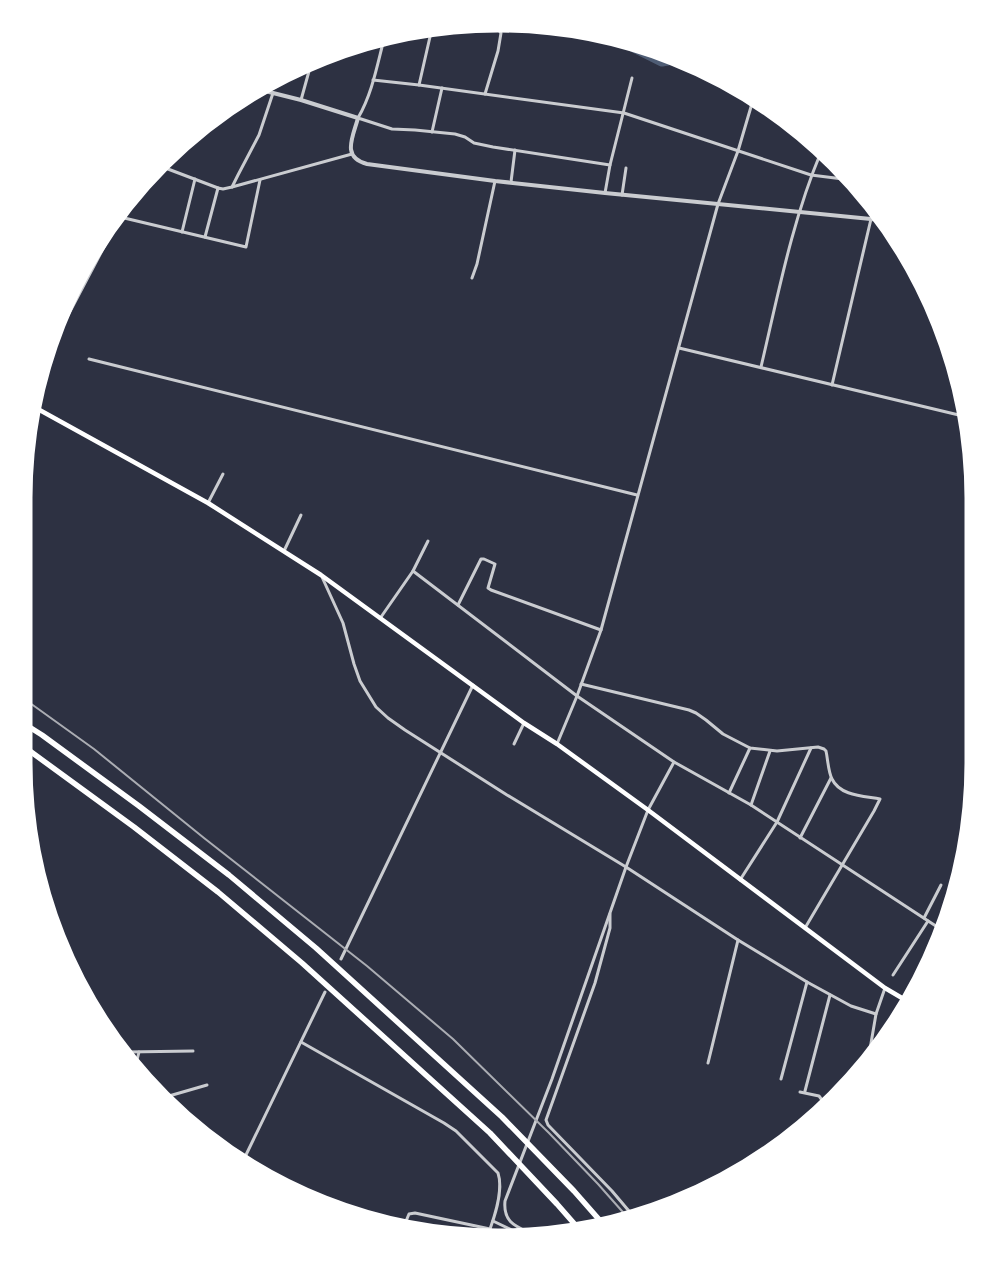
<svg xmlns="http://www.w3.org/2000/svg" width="997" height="1261" viewBox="0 0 997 1261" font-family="'Alegreya Sans',sans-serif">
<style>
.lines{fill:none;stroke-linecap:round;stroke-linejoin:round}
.river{stroke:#4f5d75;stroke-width:11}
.minor{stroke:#caccd0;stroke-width:3}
.tertiary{stroke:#caccd0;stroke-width:4}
.secondary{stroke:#fff;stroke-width:4.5}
.motorway{stroke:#fff;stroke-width:5.5}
.rail{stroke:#abadb3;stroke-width:2}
.rim{fill:none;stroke:#fff;stroke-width:5}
</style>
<rect width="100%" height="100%" fill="#2d3142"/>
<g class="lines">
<path class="river" d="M616,38L662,61L673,59"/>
<g class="minor">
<path d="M483,26L498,29L501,33L498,51L485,94"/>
<path d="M384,39C377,66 372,94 358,118L392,129L415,130L455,134L465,137L474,143L493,147L610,165"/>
<path d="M372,42L382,45"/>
<path d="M373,80L419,85L624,113L811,175L851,180"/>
<path d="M419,85L432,28"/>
<path d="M301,100L311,64"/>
<path d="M432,132L442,88"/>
<path d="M160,166L218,188"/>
<path d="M511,182L515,150"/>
<path d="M232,187L238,175L259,135L273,93"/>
<path d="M605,193L610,165L632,78"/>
<path d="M622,195L626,168"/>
<path d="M120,217L246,247L260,180"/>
<path d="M182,232L195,179"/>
<path d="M205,237L218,188L223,189L232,187L352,154"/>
<path d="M472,278L477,264L495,181"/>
<path d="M679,348L963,416"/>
<path d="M46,357L124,209"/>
<path d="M89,359L637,495"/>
<path d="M761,367C778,295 792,221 821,152"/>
<path d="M832,385L871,219"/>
<path d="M208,503L223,474"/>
<path d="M284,551L301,515"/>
<path d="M413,571L577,696L674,762L751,805L942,930"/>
<path d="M322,577L343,623L354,664L360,681L376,707L388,718L405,730L507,795L626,867L738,940L807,982L851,1006L876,1014"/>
<path d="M458,605L481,559H484L495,564L488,588L491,590L601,630"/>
<path d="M381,617L413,571L428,541"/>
<path d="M581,684L689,710L696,713L706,720L723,734L750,748L777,751L818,747L824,749L826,751C828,760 828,771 832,779C840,796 864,796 880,799L874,811L805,928"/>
<path d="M514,744L524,723"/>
<path d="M557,744L577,696L601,630L718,204L738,151L753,100"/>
<path d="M729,793L750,748"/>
<path d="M751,805L770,751"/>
<path d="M800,838L831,778"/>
<path d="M740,880L777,822L811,748"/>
<path d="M610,914V928L595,983L546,1120L548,1125L612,1191L634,1217"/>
<path d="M924,918L941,885"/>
<path d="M341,959L473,685"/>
<path d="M893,975L928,921"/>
<path d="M301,1042L444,1123L456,1131L498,1173C504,1191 494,1219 487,1237"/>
<path d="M127,1052L193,1051"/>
<path d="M869,1055L876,1014L885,988"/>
<path d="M708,1063L738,940"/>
<path d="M136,1064L139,1052"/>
<path d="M781,1079L807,982"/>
<path d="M805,1091L830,995"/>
<path d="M800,1092L819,1096L822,1100L821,1109"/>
<path d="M162,1098L207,1085"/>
<path d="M243,1161L325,992"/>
<path d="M493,1221L522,1235"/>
<path d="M404,1226L409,1214L415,1213L490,1229"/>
<path d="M532,1234C515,1226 503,1222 505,1201L552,1079L626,867L648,810L674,762"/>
</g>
<path class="tertiary" d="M257,89L301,100L358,118C353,137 341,157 367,164L495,181L605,193L881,220"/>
<path class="secondary" d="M36,408L208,503L321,575L524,723L557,744L648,810L885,988L907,1001"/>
<g class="motorway">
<path d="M23,723L42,735L139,806L229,875L316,948L502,1117L574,1191L603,1224"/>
<path d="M23,746L134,827L218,892L302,963L490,1133L557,1204L578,1228"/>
</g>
<path class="rail" d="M23,698L94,749L204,838L367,966L453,1039L549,1133L598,1184L629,1219"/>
</g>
<path d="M0 0H997V1261H0ZM498 30H499A468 468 0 0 1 967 498V763A468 468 0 0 1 499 1231H498A468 468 0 0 1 30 763V498A468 468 0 0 1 498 30Z" fill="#fff" fill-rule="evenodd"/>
<path class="rim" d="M498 30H499A468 468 0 0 1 967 498V763A468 468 0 0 1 499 1231H498A468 468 0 0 1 30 763V498A468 468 0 0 1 498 30Z"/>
</svg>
